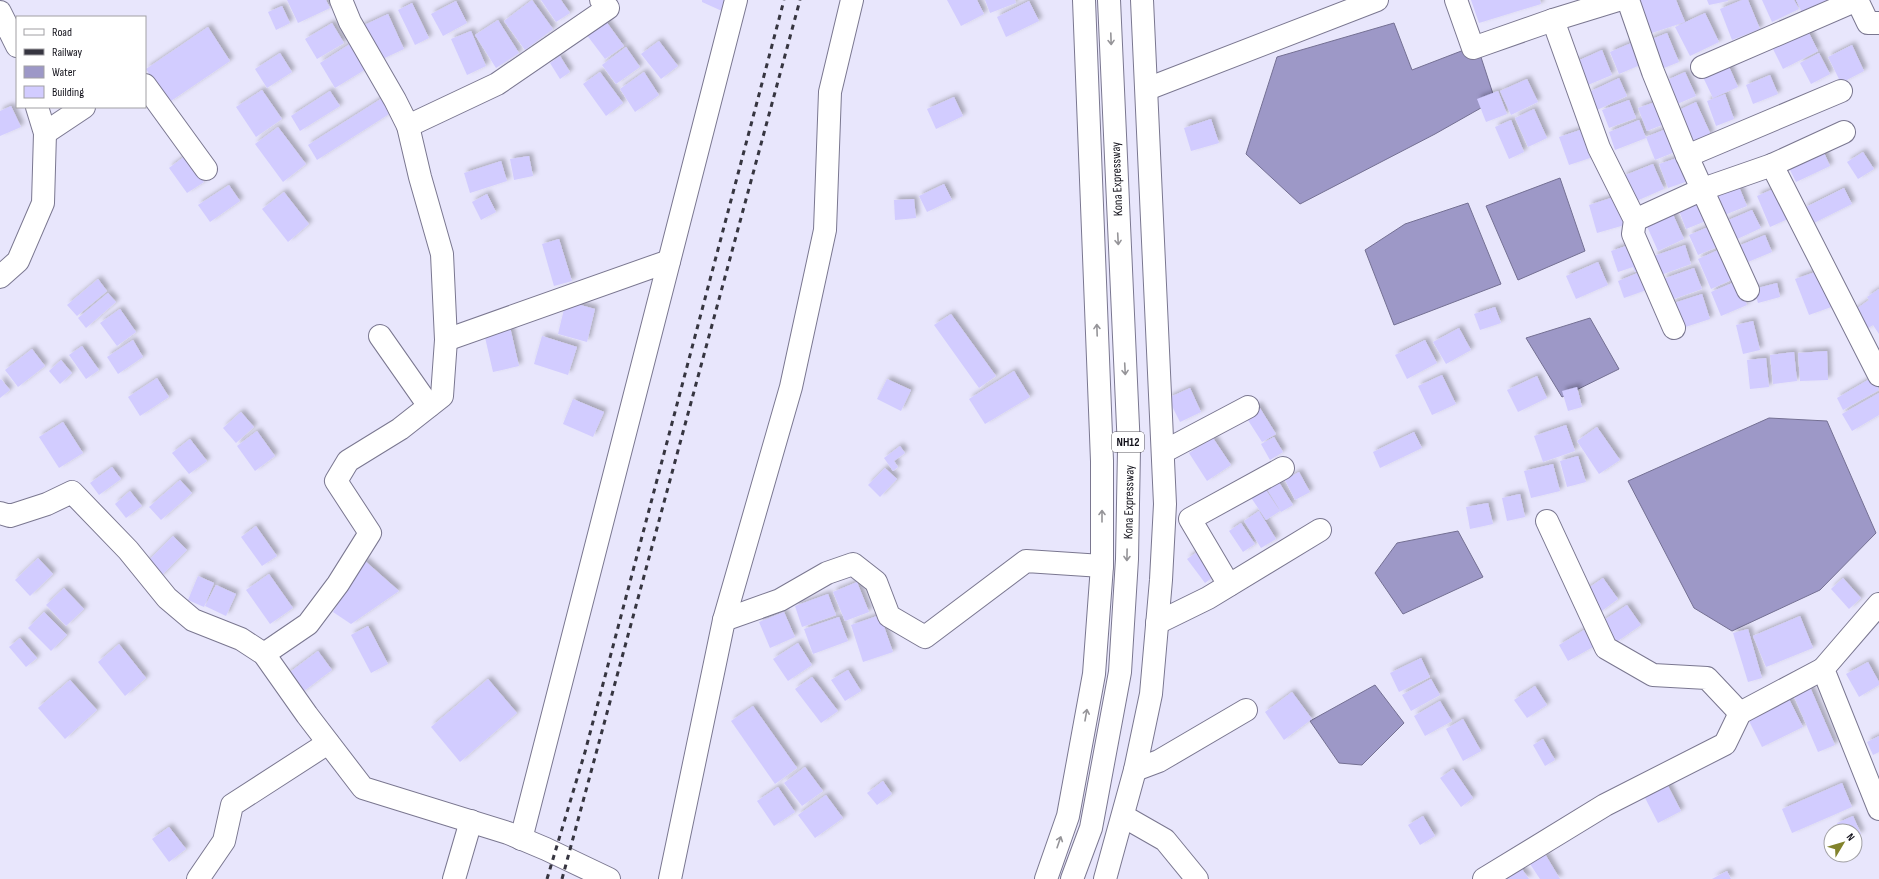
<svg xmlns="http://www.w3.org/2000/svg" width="1879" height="879" viewBox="0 0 1879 879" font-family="'Sofia Sans Condensed',sans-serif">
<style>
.water{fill:#9d98c7;stroke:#747093}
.building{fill:#d2ccff;filter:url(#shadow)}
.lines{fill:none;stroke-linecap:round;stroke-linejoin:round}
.street-casing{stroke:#7a7790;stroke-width:24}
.highway-casing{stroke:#7a7790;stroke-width:24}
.street{stroke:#fff;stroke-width:22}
.highway{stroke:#fff;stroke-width:22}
.rail{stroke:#363540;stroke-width:3;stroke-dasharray:5 5;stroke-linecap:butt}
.oneway{stroke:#959498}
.labels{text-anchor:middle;stroke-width:3;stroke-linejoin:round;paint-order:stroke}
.shield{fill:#fff;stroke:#5a595f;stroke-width:1}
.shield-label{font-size:12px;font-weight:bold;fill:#13121b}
.street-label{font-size:13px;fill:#13121b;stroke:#fff}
</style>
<defs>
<filter id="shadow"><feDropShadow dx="3.5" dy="-3.5" stdDeviation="2" flood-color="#0004"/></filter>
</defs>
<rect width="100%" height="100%" fill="#e8e6fc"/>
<g class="water">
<path d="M1394,23L1412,70L1477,45L1495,100L1435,134L1300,204L1246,154L1277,57Z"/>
<path d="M1560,178L1585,251L1518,280L1486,206Z"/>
<path d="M1468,203L1501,284L1394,325L1365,250L1405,224Z"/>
<path d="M1590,318L1619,369L1562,397L1526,338Z"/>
<path d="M1769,418L1827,421L1876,533L1820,590L1732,631L1694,608L1628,481Z"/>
<path d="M1458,531L1483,577L1403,614L1375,573L1397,543Z"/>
<path d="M1375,685L1404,723L1362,765L1339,763L1310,721Z"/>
</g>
<g class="building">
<path d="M287,0H326L330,8L298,23Z"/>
<path d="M532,0L553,29L525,50L504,21Z"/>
<path d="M541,0H561L570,13L556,22Z"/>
<path d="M702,0H727L722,11L702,2Z"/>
<path d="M947,0H977L984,14L961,26Z"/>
<path d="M985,0H1015L1016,3L990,13Z"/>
<path d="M1471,0H1540L1541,4L1479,23Z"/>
<path d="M1637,0H1676L1685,22L1649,34Z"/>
<path d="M1707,0H1728V1L1709,5Z"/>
<path d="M1742,0H1748L1760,29L1732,40L1720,9Z"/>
<path d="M1762,0H1794L1799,9L1772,22Z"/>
<path d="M1796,0H1841L1804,17Z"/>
<path d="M456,1L467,23L443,36L431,14Z"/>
<path d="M1029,1L1039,21L1006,37L997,17Z"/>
<path d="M412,3L429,38L415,45L398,10Z"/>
<path d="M282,6L290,23L276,30L268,12Z"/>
<path d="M1705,13L1719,42L1690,56L1675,27Z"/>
<path d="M388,14L404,49L376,62L360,27Z"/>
<path d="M498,20L519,53L496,68L475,35Z"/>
<path d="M605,20L624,46L605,59L586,34Z"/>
<path d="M332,23L344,43L317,59L305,39Z"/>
<path d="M208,27L230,61L168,103L146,69Z"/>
<path d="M1807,29L1818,51L1783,69L1772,47Z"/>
<path d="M471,31L486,66L467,75L451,39Z"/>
<path d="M1667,33L1679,62L1659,70L1647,41Z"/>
<path d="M659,41L678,66L661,79L641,54Z"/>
<path d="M1636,41L1645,63L1619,74L1610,52Z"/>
<path d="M350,44L366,69L335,88L320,63Z"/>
<path d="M1852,45L1864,71L1841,83L1828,57Z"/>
<path d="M626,47L640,67L616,84L602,65Z"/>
<path d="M1602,50L1612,75L1583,87L1573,63Z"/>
<path d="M280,53L292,72L267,88L255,69Z"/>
<path d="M1819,53L1830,74L1811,84L1800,63Z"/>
<path d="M560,56L570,72L560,79L550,63Z"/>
<path d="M1727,62L1738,87L1713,98L1702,75Z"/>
<path d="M600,72L623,103L606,116L583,84Z"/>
<path d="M644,72L659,95L635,112L620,89Z"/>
<path d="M1685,72L1696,96L1675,105L1665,81Z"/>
<path d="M1770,75L1778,94L1753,104L1746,85Z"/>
<path d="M1619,78L1627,96L1597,110L1589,92Z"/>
<path d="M1527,79L1538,102L1511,115L1500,91Z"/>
<path d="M262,90L282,119L256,137L236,107Z"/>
<path d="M330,91L340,106L300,131L291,116Z"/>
<path d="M1498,91L1507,114L1486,122L1477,99Z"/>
<path d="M1725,94L1734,119L1716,126L1707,101Z"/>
<path d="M387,95L397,109L317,160L308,145Z"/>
<path d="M954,97L963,116L936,129L927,109Z"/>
<path d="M1629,100L1636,118L1609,128L1602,110Z"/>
<path d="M1658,101L1667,123L1647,131L1638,108Z"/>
<path d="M1696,102L1711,135L1688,146L1673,113Z"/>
<path d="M11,106L21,127L0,136V111Z"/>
<path d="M1534,109L1547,138L1528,147L1515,118Z"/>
<path d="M1211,119L1219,143L1191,151L1184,128Z"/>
<path d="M1511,120L1524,152L1509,159L1495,127Z"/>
<path d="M1639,120L1646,138L1615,150L1609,132Z"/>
<path d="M278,127L306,164L283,182L255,144Z"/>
<path d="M1589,127L1599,155L1569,165L1559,137Z"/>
<path d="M1671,127L1680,150L1655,160L1646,137Z"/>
<path d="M1821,146L1830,166L1796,182L1786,162Z"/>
<path d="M1863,152L1874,169L1858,179L1847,162Z"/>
<path d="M1686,155L1694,179L1668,188L1659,164Z"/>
<path d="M185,156L204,182L187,193L169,168Z"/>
<path d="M529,156L533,176L514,180L510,159Z"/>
<path d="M501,161L507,181L470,193L464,173Z"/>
<path d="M1653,164L1664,189L1634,202L1623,176Z"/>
<path d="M1737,182L1747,206L1722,216L1712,192Z"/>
<path d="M944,184L952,200L927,212L919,196Z"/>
<path d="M229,185L240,201L210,222L198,205Z"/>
<path d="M1778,187L1790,218L1770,227L1757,196Z"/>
<path d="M1844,188L1852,204L1812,224L1804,208Z"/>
<path d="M284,192L309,224L288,242L262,209Z"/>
<path d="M487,194L496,212L481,220L472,202Z"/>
<path d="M1620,195L1628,224L1597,233L1589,205Z"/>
<path d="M1703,198L1711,219L1686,229L1678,208Z"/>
<path d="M914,199L916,218L895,220L894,200Z"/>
<path d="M1671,210L1684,239L1658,251L1645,222Z"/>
<path d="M1752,210L1761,228L1733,241L1724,222Z"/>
<path d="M1713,225L1722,245L1698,255L1689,235Z"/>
<path d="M1765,235L1772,252L1743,264L1736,247Z"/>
<path d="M559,239L572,281L554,286L542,244Z"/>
<path d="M1635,243L1645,269L1635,272L1633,267L1618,272L1611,251Z"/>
<path d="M1685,245L1691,264L1661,275L1654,256Z"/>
<path d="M1725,247L1738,277L1711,289L1698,259Z"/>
<path d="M1598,262L1608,285L1576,299L1566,276Z"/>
<path d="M1694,268L1702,289L1671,300L1663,279Z"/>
<path d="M1645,270L1652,288L1624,298L1618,281Z"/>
<path d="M1821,270L1834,306L1809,315L1795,279Z"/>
<path d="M98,279L107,291L77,316L67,305Z"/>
<path d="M1737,281L1747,305L1721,316L1711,292Z"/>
<path d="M1777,283L1780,297L1758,303L1754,289Z"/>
<path d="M1879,289V334L1873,325L1865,330L1852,312L1869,300L1867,297Z"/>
<path d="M108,293L116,302L86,328L78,318Z"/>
<path d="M1702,294L1710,319L1679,329L1671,304Z"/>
<path d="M566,301L595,309L587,342L558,334Z"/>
<path d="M1495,307L1501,323L1480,330L1474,314Z"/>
<path d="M120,309L136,332L117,346L100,323Z"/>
<path d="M951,314L996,376L979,388L934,325Z"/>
<path d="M1753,321L1760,350L1743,354L1736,325Z"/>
<path d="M510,327L519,366L493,372L484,333Z"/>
<path d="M1459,328L1471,350L1446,364L1433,342Z"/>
<path d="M542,336L577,347L568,375L534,364Z"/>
<path d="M133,340L143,357L118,374L107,357Z"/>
<path d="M1425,340L1437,363L1407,379L1395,355Z"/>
<path d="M82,346L99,370L86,379L69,355Z"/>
<path d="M32,349L45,366L18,387L5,370Z"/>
<path d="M1827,351L1828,380L1800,381L1798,353Z"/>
<path d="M1794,352L1797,381L1773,384L1770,355Z"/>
<path d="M1766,358L1769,387L1750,389L1747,360Z"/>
<path d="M61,360L72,373L60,384L49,371Z"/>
<path d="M1014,371L1030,397L985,424L969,399Z"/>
<path d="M1442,375L1456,404L1432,415L1418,386Z"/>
<path d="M1537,376L1547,398L1518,412L1507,390Z"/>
<path d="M1873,377L1879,390L1843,410L1837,398Z"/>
<path d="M157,378L169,397L140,416L128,397Z"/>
<path d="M1,379L10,390L0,398V380Z"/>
<path d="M887,379L911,390L901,411L877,399Z"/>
<path d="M1577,387L1582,407L1568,411L1562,391Z"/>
<path d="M1190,388L1201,412L1180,422L1168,398Z"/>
<path d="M1879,393V415L1852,431L1842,414Z"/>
<path d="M573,399L604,412L593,437L563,424Z"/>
<path d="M1258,405L1276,434L1262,442L1244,414Z"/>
<path d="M241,412L254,427L236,443L223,428Z"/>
<path d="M63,422L83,453L59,468L39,437Z"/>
<path d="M1566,425L1575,451L1543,462L1534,436Z"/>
<path d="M1597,427L1620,460L1599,474L1577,441Z"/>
<path d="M257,431L275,456L255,471L237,446Z"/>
<path d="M1414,432L1422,448L1380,468L1373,452Z"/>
<path d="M1274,437L1283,452L1270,460L1261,444Z"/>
<path d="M1213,438L1231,465L1207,481L1189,453Z"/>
<path d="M190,439L207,461L189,474L172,453Z"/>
<path d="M900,446L905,453L894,461L898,467L893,471L884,458Z"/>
<path d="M1578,456L1586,482L1567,487L1560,461Z"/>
<path d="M1553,464L1560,491L1531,498L1524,471Z"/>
<path d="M112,467L121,479L99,495L90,483Z"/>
<path d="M885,468L897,479L880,497L868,485Z"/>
<path d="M1299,472L1310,492L1295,500L1285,480Z"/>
<path d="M1277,479L1293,505L1281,512L1265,486Z"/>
<path d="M180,480L192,493L161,520L149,507Z"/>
<path d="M1262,484L1280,511L1266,520L1248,493Z"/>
<path d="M130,491L142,506L126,518L115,504Z"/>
<path d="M1520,494L1525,517L1507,521L1502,498Z"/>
<path d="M1488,503L1493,524L1470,529L1466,507Z"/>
<path d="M1259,511L1276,539L1261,548L1244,521Z"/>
<path d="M1241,523L1255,544L1243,552L1229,531Z"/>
<path d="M256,526L277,556L262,566L241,537Z"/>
<path d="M173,536L187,550L159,578L145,564Z"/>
<path d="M1200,550L1217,574L1205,583L1187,559Z"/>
<path d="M38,558L53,574L30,596L15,580Z"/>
<path d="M364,560L399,591L351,624L333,612Z"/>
<path d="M269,574L293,608L270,624L246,590Z"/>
<path d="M198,576L214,583L204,607L188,600Z"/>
<path d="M1603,578L1618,599L1599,613L1584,591Z"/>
<path d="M1843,578L1861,598L1849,609L1831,589Z"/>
<path d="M857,582L869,612L845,621L833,592Z"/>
<path d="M216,585L236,594L226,616L205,606Z"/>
<path d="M64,588L84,609L66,626L46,605Z"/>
<path d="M828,594L836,615L802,627L795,606Z"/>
<path d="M1627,605L1641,625L1615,643L1601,622Z"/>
<path d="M44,612L67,635L51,651L28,628Z"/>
<path d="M784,612L795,637L770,648L759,622Z"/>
<path d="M880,615L893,652L863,662L851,625Z"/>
<path d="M1800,616L1813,648L1766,667L1753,636Z"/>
<path d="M839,617L848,641L813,654L804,629Z"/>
<path d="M368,626L388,664L371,673L351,635Z"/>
<path d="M1748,629L1762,678L1748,682L1733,633Z"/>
<path d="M1584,630L1593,647L1568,661L1559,645Z"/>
<path d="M20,638L37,658L26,667L9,647Z"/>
<path d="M798,643L812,665L788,681L773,659Z"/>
<path d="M119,644L146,678L125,696L98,662Z"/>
<path d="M318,651L332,670L300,694L286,675Z"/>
<path d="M1421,658L1430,677L1399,692L1390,673Z"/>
<path d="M1868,662L1879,682V685L1859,697L1846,674Z"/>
<path d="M848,670L861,691L845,701L831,680Z"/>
<path d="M812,677L838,711L821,723L795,689Z"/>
<path d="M488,679L517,713L460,762L431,727Z"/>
<path d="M1431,679L1440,695L1411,711L1402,695Z"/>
<path d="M70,680L97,710L65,739L38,708Z"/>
<path d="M1535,686L1547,705L1527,718L1514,700Z"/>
<path d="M1810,687L1835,745L1818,752L1793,694Z"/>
<path d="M1292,692L1312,719L1284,740L1265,712Z"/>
<path d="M1789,699L1803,727L1762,747L1748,719Z"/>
<path d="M1440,701L1452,721L1425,736L1414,716Z"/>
<path d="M753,706L797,768L775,784L731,721Z"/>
<path d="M1463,719L1481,751L1463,761L1446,729Z"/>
<path d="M1879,736V752L1873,755L1867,742Z"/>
<path d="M1543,739L1555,760L1545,766L1533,745Z"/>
<path d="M805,767L823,791L802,806L784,783Z"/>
<path d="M1453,769L1473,798L1461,807L1440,778Z"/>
<path d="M883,781L892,794L877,805L867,793Z"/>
<path d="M1666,782L1681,811L1658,823L1643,794Z"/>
<path d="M1842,783L1852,807L1792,833L1782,809Z"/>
<path d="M778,787L795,812L774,826L757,801Z"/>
<path d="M826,795L843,818L815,838L798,815Z"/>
<path d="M1423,816L1435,836L1420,845L1408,825Z"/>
<path d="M1853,816L1861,834L1855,836V831H1840L1837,823Z"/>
<path d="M169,827L186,849L169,862L152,839Z"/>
<path d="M1545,854L1560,879H1540L1530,864Z"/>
<path d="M1519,865L1529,879H1500Z"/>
<path d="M1727,871L1731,879H1712Z"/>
</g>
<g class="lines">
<g class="street-casing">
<g id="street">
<path d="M1456,0L1473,48L1553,20"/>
<path d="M1618,0L1553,20L1599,148L1635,220L1633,234L1674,328"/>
<path d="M1628,0L1653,72L1687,156L1748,290"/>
<path d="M1857,0L1868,23H1879"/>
<path d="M0,12L17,46"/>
<path d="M1702,67L1857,0"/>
<path d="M145,85L206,169"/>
<path d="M1147,89L1377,0"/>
<path d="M408,126L497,84L608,8L601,0"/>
<path d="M45,133L84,107"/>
<path d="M1687,156L1841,91"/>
<path d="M1772,165L1879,375"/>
<path d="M1635,220L1703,189L1772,165L1844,132"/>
<path d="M0,277L18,261L43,203L45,133L37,107"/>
<path d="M380,336L429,406"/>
<path d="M446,340L669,261"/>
<path d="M1163,452L1248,407"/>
<path d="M0,513L10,516L47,504L72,492L128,550L167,598L193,620L241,639L264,654L307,715L363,788L508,833L546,849L609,879"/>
<path d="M1547,521L1606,648L1653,675L1707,678L1740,713"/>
<path d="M1229,585L1190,519L1283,468"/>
<path d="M1879,604L1823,669L1879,809"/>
<path d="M724,620L780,600L827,573L853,564L876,582L889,616L925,637L1026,561L1102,566"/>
<path d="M1157,623L1208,598L1320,530"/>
<path d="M264,654L308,624L338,584L370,533L336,481L348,461L400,429L442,396L446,340L442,254L420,177L408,126L395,100L350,22L341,0"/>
<path d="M1135,770L1159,761L1246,710"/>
<path d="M1123,816L1165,840L1197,879"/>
<path d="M521,839L736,0"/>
<path d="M198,879L224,841L232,805L328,743"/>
<path d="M454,879L471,821"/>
<path d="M670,879L724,620L791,387L825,230L830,92L852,0"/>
<path d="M1105,879L1135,770L1151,694L1161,580L1165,504L1142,0"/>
<path d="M1484,879L1605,805L1725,744L1740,713L1823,669"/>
</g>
</g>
<g class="highway-casing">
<g id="highway">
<path d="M1046,879L1068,816L1094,674L1102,566V461L1084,0"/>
<path d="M1072,879L1091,828L1120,672L1127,559L1129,449L1109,0"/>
</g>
</g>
<use href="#street" class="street"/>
<use href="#highway" class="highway"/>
<g class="rail">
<path d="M547,879L585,752L784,0"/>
<path d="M562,879L800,0"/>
</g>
</g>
<defs><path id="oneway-shaft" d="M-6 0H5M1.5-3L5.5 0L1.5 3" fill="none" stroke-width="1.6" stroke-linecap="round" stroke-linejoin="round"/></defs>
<g class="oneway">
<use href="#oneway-shaft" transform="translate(1111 39) rotate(88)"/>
<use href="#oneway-shaft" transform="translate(1118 239) rotate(87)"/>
<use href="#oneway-shaft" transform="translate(1097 330) rotate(-92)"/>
<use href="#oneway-shaft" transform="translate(1125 369) rotate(87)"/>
<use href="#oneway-shaft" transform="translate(1102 516) rotate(-90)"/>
<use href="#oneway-shaft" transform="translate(1127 555) rotate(91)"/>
<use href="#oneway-shaft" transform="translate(1086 715) rotate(-80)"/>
<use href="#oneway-shaft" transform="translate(1059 842) rotate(-71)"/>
</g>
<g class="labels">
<rect class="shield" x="1112" y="432" width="32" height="20" rx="3"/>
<g class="shield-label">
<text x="1128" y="446">NH12</text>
</g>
<g class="street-label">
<text transform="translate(1116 179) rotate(-92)" y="5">Kona Expressway</text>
<text transform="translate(1128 502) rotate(-89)" y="5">Kona Expressway</text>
</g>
</g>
<rect x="16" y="16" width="130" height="92" fill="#ffffff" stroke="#a1a0a4"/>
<rect x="24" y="29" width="20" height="6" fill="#ffffff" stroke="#a1a0a4"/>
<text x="52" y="36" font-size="12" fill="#13121b">Road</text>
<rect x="24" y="49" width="20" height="6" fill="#363540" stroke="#a1a0a4"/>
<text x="52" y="56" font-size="12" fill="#13121b">Railway</text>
<rect x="24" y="66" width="20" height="12" fill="#9d98c7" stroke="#a1a0a4"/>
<text x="52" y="76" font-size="12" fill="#13121b">Water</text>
<rect x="24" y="86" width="20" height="12" fill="#d2ccff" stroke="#a1a0a4"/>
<text x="52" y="96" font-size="12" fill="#13121b">Building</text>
<g transform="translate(1843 843) rotate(52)"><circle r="19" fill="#ffffff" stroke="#a1a0a4"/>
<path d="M0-3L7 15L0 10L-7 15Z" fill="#82832c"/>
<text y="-6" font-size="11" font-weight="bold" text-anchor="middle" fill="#13121b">N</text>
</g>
</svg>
